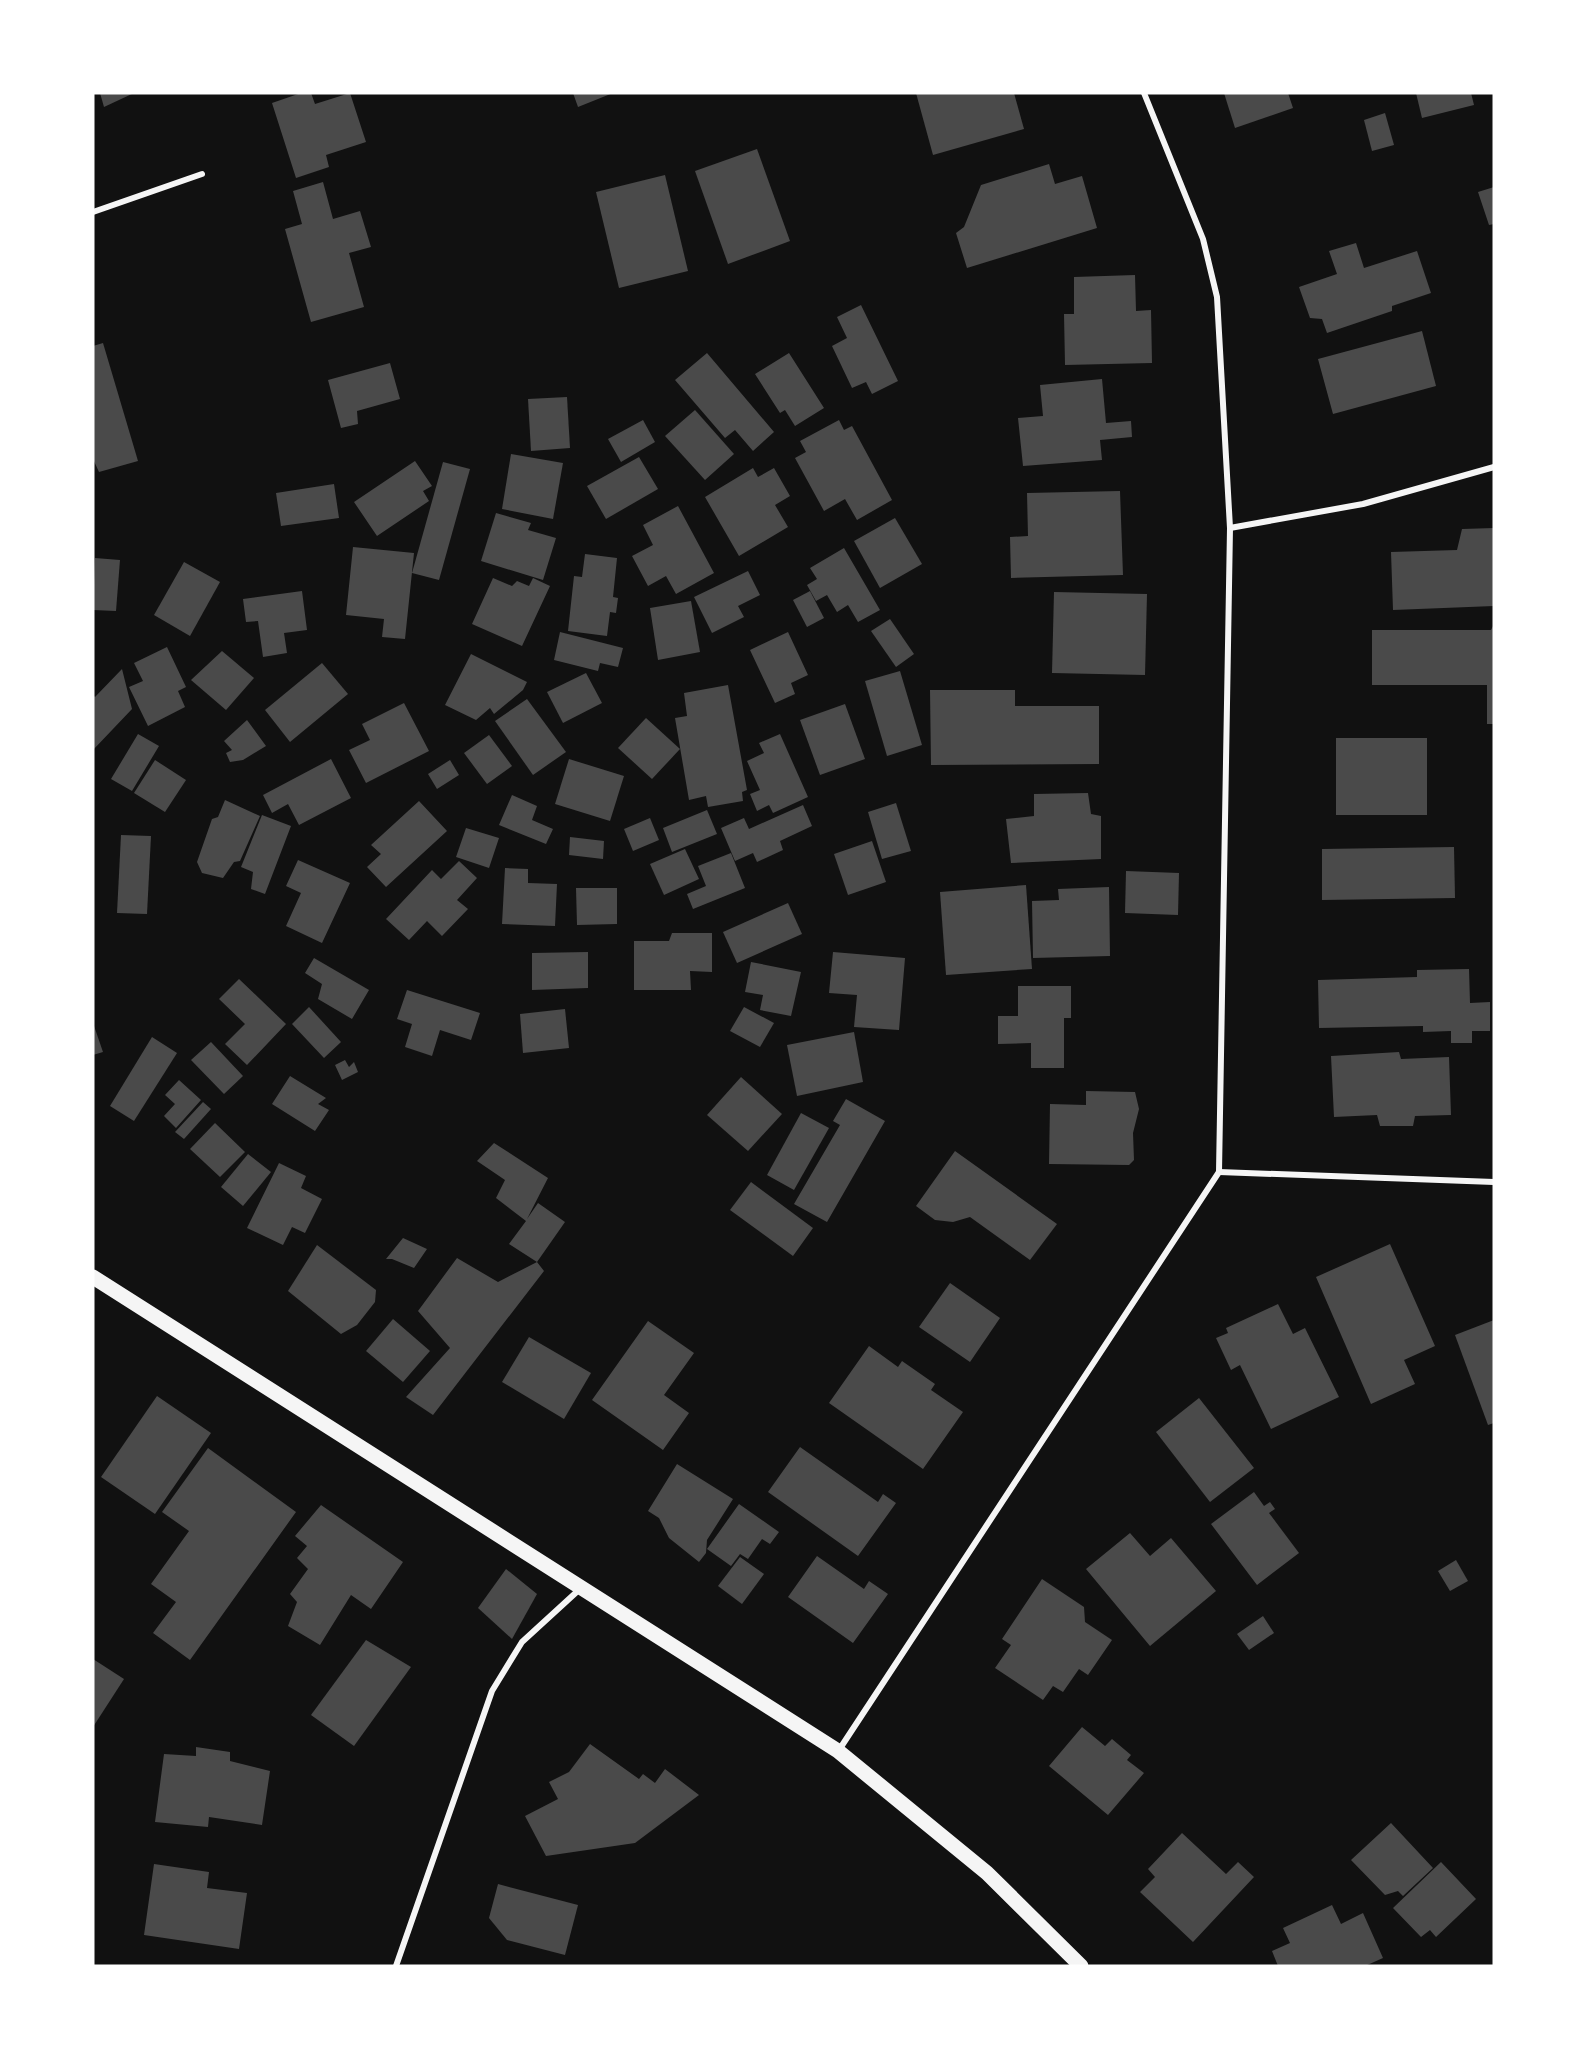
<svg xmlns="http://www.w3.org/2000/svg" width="1587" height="2059" viewBox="0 0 1587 2059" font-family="Raleway,sans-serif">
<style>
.building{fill:#4a4a4a}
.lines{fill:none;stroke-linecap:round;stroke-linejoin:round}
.minor{stroke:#f5f5f5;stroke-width:6}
.primary{stroke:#f5f5f5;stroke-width:15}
</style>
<rect width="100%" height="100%" fill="#111"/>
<g class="building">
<path d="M100,93H134L104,107Z"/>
<path d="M301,93H311L315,104L350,93L366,142L326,155L329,167L296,178L272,103Z"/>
<path d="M573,93H613L578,107Z"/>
<path d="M916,93H1014L1024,129L933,155Z"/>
<path d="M1224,93H1288L1293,108L1235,128Z"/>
<path d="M1416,93H1471L1474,105L1422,118Z"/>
<path d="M1385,113L1394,145L1372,151L1364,120Z"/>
<path d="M757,149L790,241L728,264L695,171Z"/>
<path d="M1049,164L1055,184L1082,176L1097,228L967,268L956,233L964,227L981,185Z"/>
<path d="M665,175L688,271L619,288L596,192Z"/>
<path d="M323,182L333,219L360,211L371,247L349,253L364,307L311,322L285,229L302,224L293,191Z"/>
<path d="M1494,187V224L1489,225L1478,192Z"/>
<path d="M1356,243L1364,268L1417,251L1431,293L1392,306V311L1327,333L1322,319L1310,318L1299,287L1337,274L1329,251Z"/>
<path d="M1135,275L1136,311L1151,310L1152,363L1065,365L1064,314H1074V277Z"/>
<path d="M861,305L898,381L872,394L866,382L852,388L832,346L847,338L837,317Z"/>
<path d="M1422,331L1436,386L1333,414L1318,359Z"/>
<path d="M103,343L138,461L99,472L93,459V346Z"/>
<path d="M707,353L774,432L753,451L735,430L725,438L675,380Z"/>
<path d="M789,353L824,408L795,426L785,410L780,413L755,374Z"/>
<path d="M390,363L400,399L357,411L358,424L341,428L328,380Z"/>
<path d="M1102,379L1106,423L1131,421L1132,437L1100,440L1102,460L1023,466L1018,418L1043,416L1040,385Z"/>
<path d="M567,397L570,448L531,451L528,399Z"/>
<path d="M695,410L734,454L705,480L665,436Z"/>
<path d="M643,420L655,442L621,462L608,439Z"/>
<path d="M839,420L844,430L852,426L892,500L857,520L845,499L824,511L795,458L806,452L800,441Z"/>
<path d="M511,454L563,463L553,519L502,509Z"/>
<path d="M639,457L658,489L606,519L587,486Z"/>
<path d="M415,461L432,486L423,491L429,501L377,536L354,502Z"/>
<path d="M443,462L470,469L439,580L412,573Z"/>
<path d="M753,468L758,477L774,468L790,496L775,505L788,527L739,556L705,497Z"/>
<path d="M334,484L339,518L281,526L276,493Z"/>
<path d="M1120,491L1123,575L1011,578L1010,537L1028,536L1027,493Z"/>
<path d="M678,506L714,573L676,594L666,576L648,586L632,556L653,545L643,525Z"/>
<path d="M496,513L531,523L528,530L556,538L543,580L481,561Z"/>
<path d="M895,518L922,564L880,588L854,541Z"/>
<path d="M1494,528V606L1393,610L1391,552L1457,550L1462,529Z"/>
<path d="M353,547L414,553L405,639L382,637L384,619L346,615Z"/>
<path d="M844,548L880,610L858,622L848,605L837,612L827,595L816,601L807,585L817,579L810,568Z"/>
<path d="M585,554L617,558L613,597L618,598L616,613L610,612L607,636L568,631L574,576L582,577Z"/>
<path d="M95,558L120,560L116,611L93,610Z"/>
<path d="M184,562L220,582L190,636L154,615Z"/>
<path d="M748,571L760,595L738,606L744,617L712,633L694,597Z"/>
<path d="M493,578L512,586L517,581L529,586L533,578L550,586L522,646L472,624Z"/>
<path d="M302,591L307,630L284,633L287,653L263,657L258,621L246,622L243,599Z"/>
<path d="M810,591L824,618L807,627L793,600Z"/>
<path d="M1054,592L1147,594L1145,675L1052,673Z"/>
<path d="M691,601L700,652L658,660L650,608Z"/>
<path d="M890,619L914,654L896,667L871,631Z"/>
<path d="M1494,624V724H1487V685H1372V630H1491Z"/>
<path d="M560,632L623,648L618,667L600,663L598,671L554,660Z"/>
<path d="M788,632L808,675L791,683L795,694L775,703L750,650Z"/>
<path d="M167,647L186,687L178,691L185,707L148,726L129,687L143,681L134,663Z"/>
<path d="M222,651L254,678L226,710L191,680Z"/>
<path d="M471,654L527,682L523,690L494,714L490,708L476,720L445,705Z"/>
<path d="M322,663L348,694L290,742L265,710Z"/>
<path d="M122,669L132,709L93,750V695L95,697Z"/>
<path d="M900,671L922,745L887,756L865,681Z"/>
<path d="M586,673L602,703L563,723L547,692Z"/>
<path d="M728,685L747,790L742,792L743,801L708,807L706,796L689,800L675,718L687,716L684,693Z"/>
<path d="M930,690H1015V706H1099V764L931,765Z"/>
<path d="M527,699L566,752L533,775L495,721Z"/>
<path d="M404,703L429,751L366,783L349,750L370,740L362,724Z"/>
<path d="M845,704L865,759L820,775L800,720Z"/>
<path d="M646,718L680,749L652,779L618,748Z"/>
<path d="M247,720L266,746L243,760L230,762L226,753L232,750L224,741Z"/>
<path d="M138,734L159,746L132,791L111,779Z"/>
<path d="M780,734L808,797L773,813L769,805L757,811L750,794L760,790L747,761L764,753L759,743Z"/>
<path d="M489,735L512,766L487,784L464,753Z"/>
<rect x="1336" y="738" width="91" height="77"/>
<path d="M331,759L351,798L299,825L288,804L272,813L263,795Z"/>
<path d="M569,759L624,776L610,821L555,804Z"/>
<path d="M155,760L186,780L165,812L134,793Z"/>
<path d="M450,760L459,775L437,789L428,774Z"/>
<path d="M1088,793L1091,814L1101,816V859L1011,863L1006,819L1034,816V794Z"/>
<path d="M512,795L537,806L532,820L553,829L546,844L499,825Z"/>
<path d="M225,800L260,816L240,861L234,862L223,878L202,873L197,862L212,819L218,817Z"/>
<path d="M419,801L447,831L386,887L367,867L381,854L371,845Z"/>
<path d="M896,803L911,851L882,859L868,812Z"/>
<path d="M803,805L812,826L780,841L783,850L757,862L753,853L735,861L721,828L744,818L749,829Z"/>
<path d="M707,810L717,834L672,852L663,828Z"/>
<path d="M262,815L291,826L265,894L251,889L253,872L241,867Z"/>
<path d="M650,818L659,840L633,851L624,829Z"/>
<path d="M466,828L499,838L489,868L456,857Z"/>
<path d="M121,835L151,836L147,914L117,913Z"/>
<path d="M570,837L604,841L603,859L569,855Z"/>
<path d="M872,841L886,882L848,895L834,854Z"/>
<path d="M1454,847L1455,898L1322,900V849Z"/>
<path d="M685,849L699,879L664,895L650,864Z"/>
<path d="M731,853L745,888L693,909L687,894L706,886L698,866Z"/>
<path d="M298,860L350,883L322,943L286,926L301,893L286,886Z"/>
<path d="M459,861L477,878L457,900L468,909L442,936L427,921L409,940L386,919L432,870L441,879Z"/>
<path d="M505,868L528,869V883L557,884L555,926L502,924Z"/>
<path d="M1126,871L1179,873L1178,915L1125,913Z"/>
<path d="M1026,885L1032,969L946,975L940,892Z"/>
<path d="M1109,887L1110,956L1033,958L1032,901L1059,900L1058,889Z"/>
<path d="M576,888H617V924L577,925Z"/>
<path d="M788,903L802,934L737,963L723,932Z"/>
<path d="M672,933H712V972L690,971L691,990H634V941H669Z"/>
<path d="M588,952V988L532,990V953Z"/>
<path d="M833,952L905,958L899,1030L854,1027L857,995L829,993Z"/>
<path d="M314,958L369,990L352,1019L318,999L322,984L305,973Z"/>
<path d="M751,962L801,972L791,1016L760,1010L763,995L745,992Z"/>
<path d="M1469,969L1470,1003L1490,1002V1031H1472V1043H1451V1031L1423,1032V1026L1319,1028L1318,980L1417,977V970Z"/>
<path d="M239,979L286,1024L247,1065L225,1044L245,1024L219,999Z"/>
<path d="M1018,986H1071V1018H1064V1068H1031V1043L998,1044V1016H1018Z"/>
<path d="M407,990L480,1013L471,1040L440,1030L432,1056L405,1047L412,1024L397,1019Z"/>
<path d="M309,1007L341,1042L324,1058L292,1024Z"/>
<path d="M744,1007L774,1023L760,1047L730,1031Z"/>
<path d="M565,1009L569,1048L523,1053L520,1014Z"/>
<path d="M93,1023L103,1052L93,1055Z"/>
<path d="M854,1032L863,1082L797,1096L787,1045Z"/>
<path d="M152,1037L177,1053L134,1121L110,1106Z"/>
<path d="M211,1042L243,1076L224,1094L191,1060Z"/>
<path d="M1399,1052L1401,1059L1449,1057L1451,1115L1415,1116L1413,1126H1380L1377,1115L1334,1117L1331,1056Z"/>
<path d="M345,1060L349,1067L354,1062L358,1072L342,1080L335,1065Z"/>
<path d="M290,1076L326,1098L318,1104L329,1110L315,1131L272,1104Z"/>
<path d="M741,1077L782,1114L748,1151L707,1115Z"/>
<path d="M179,1080L201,1100L176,1128L164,1116L175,1104L165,1095Z"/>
<path d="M1086,1091L1135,1092L1139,1109L1133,1133L1134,1160L1129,1165L1049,1164L1050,1104L1086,1105Z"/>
<path d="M846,1099L885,1121L827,1222L794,1204L840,1125L833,1121Z"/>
<path d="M203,1102L211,1109L184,1139L175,1132Z"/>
<path d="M801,1113L829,1128L794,1190L767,1175Z"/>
<path d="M215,1123L245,1152L220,1177L190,1149Z"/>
<path d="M494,1143L548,1178L527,1219L538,1203L565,1222L537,1262L509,1244L526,1221L496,1198L505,1180L477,1161Z"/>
<path d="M955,1151L1057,1224L1030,1260L970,1217L953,1222L935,1220L916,1206Z"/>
<path d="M248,1154L271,1172L243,1206L221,1187Z"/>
<path d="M279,1163L306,1176L301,1188L322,1199L305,1233L292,1227L283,1245L247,1228Z"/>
<path d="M751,1182L813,1228L793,1256L730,1210Z"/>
<path d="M403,1238L427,1249L414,1268L392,1259H386Z"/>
<path d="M1390,1244L1435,1346L1404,1360L1415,1384L1371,1404L1316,1277Z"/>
<path d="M317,1245L376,1290L375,1302L357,1325L341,1334L288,1291Z"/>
<path d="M457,1258L498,1282L537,1262L544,1271L433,1415L406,1397L450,1348L418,1311Z"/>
<path d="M950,1283L1000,1318L970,1362L919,1327Z"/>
<path d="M1278,1304L1293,1334L1305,1328L1339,1397L1271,1429L1240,1365L1231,1370L1216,1338L1228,1333L1226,1328Z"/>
<path d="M393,1319L430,1351L403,1382L366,1351Z"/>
<path d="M1494,1320V1423L1488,1425L1455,1335Z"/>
<path d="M648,1321L694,1353L664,1395L689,1413L663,1450L592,1400Z"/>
<path d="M529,1337L591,1373L564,1419L502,1382Z"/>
<path d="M869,1346L898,1367L902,1361L935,1384L931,1390L963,1412L923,1469L829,1403Z"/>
<path d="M157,1396L211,1433L155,1514L101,1477Z"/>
<path d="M1199,1398L1254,1468L1210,1502L1156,1432Z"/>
<path d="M800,1447L878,1502L883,1494L896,1503L858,1556L768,1492Z"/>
<path d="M208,1448L296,1512L190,1660L153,1633L176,1602L151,1584L189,1531L162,1512Z"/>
<path d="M677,1464L733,1499L707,1540L706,1553L699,1562L669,1538L659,1518L648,1511Z"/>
<path d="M1254,1492L1264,1506L1270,1502L1275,1509L1269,1513L1299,1553L1257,1585L1211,1524Z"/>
<path d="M739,1504L779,1532L770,1544L762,1539L748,1559L740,1554L731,1566L707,1549Z"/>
<path d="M321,1505L403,1562L371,1609L351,1595L320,1645L288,1626L297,1602L290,1594L308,1569L297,1558L307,1546L295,1536Z"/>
<path d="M1130,1533L1150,1556L1171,1538L1216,1591L1150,1646L1086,1569Z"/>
<path d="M817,1556L864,1589L869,1581L888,1594L853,1643L788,1597Z"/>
<path d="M740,1557L764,1574L742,1604L718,1586Z"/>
<path d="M1456,1560L1468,1581L1450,1591L1438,1571Z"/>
<path d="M506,1569L537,1594L512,1639L478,1608Z"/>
<path d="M1042,1579L1084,1607L1085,1622L1112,1640L1088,1675L1079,1669L1063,1692L1053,1686L1043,1700L995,1668L1011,1645L1002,1639Z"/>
<path d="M1263,1616L1274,1633L1249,1650L1237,1634Z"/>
<path d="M366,1640L411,1667L354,1746L311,1715Z"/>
<path d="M93,1659L124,1679L93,1727Z"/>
<path d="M1082,1727L1105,1746L1112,1739L1131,1755L1127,1760L1144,1773L1108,1815L1049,1766Z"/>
<path d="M590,1744L639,1779L643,1774L655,1783L665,1769L699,1795L635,1843L546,1856L525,1816L558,1799L549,1782L569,1772Z"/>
<path d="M196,1747L230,1752V1761L270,1771L262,1825L209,1817L208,1827L155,1822L164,1754L196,1756Z"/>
<path d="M1391,1823L1433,1868L1403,1896L1398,1891L1385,1895L1351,1860Z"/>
<path d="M1182,1833L1226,1874L1238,1862L1254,1877L1193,1942L1140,1892L1155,1877L1148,1869Z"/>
<path d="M1441,1862L1476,1899L1436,1937L1430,1930L1421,1937L1393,1908Z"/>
<path d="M154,1864L209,1872L207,1888L247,1893L239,1949L144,1935Z"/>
<path d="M498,1884L578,1905L565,1955L507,1940L489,1918Z"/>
<path d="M1332,1905L1341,1924L1363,1913L1383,1958L1365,1966H1278L1272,1951L1290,1943L1283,1928Z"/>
</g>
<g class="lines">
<g class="minor">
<path d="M93,212L202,174"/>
<path d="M1230,528L1363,504L1494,467"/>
<path d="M1219,1172L1494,1182"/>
<path d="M839,1750L1219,1172L1230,528L1217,297L1203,239L1144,93"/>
<path d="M396,1966L492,1691L522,1642L581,1588"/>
</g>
<path class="primary" d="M93,1277L838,1751L987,1873L1081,1966"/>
</g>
<rect width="1587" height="2059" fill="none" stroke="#ffffff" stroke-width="189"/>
</svg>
